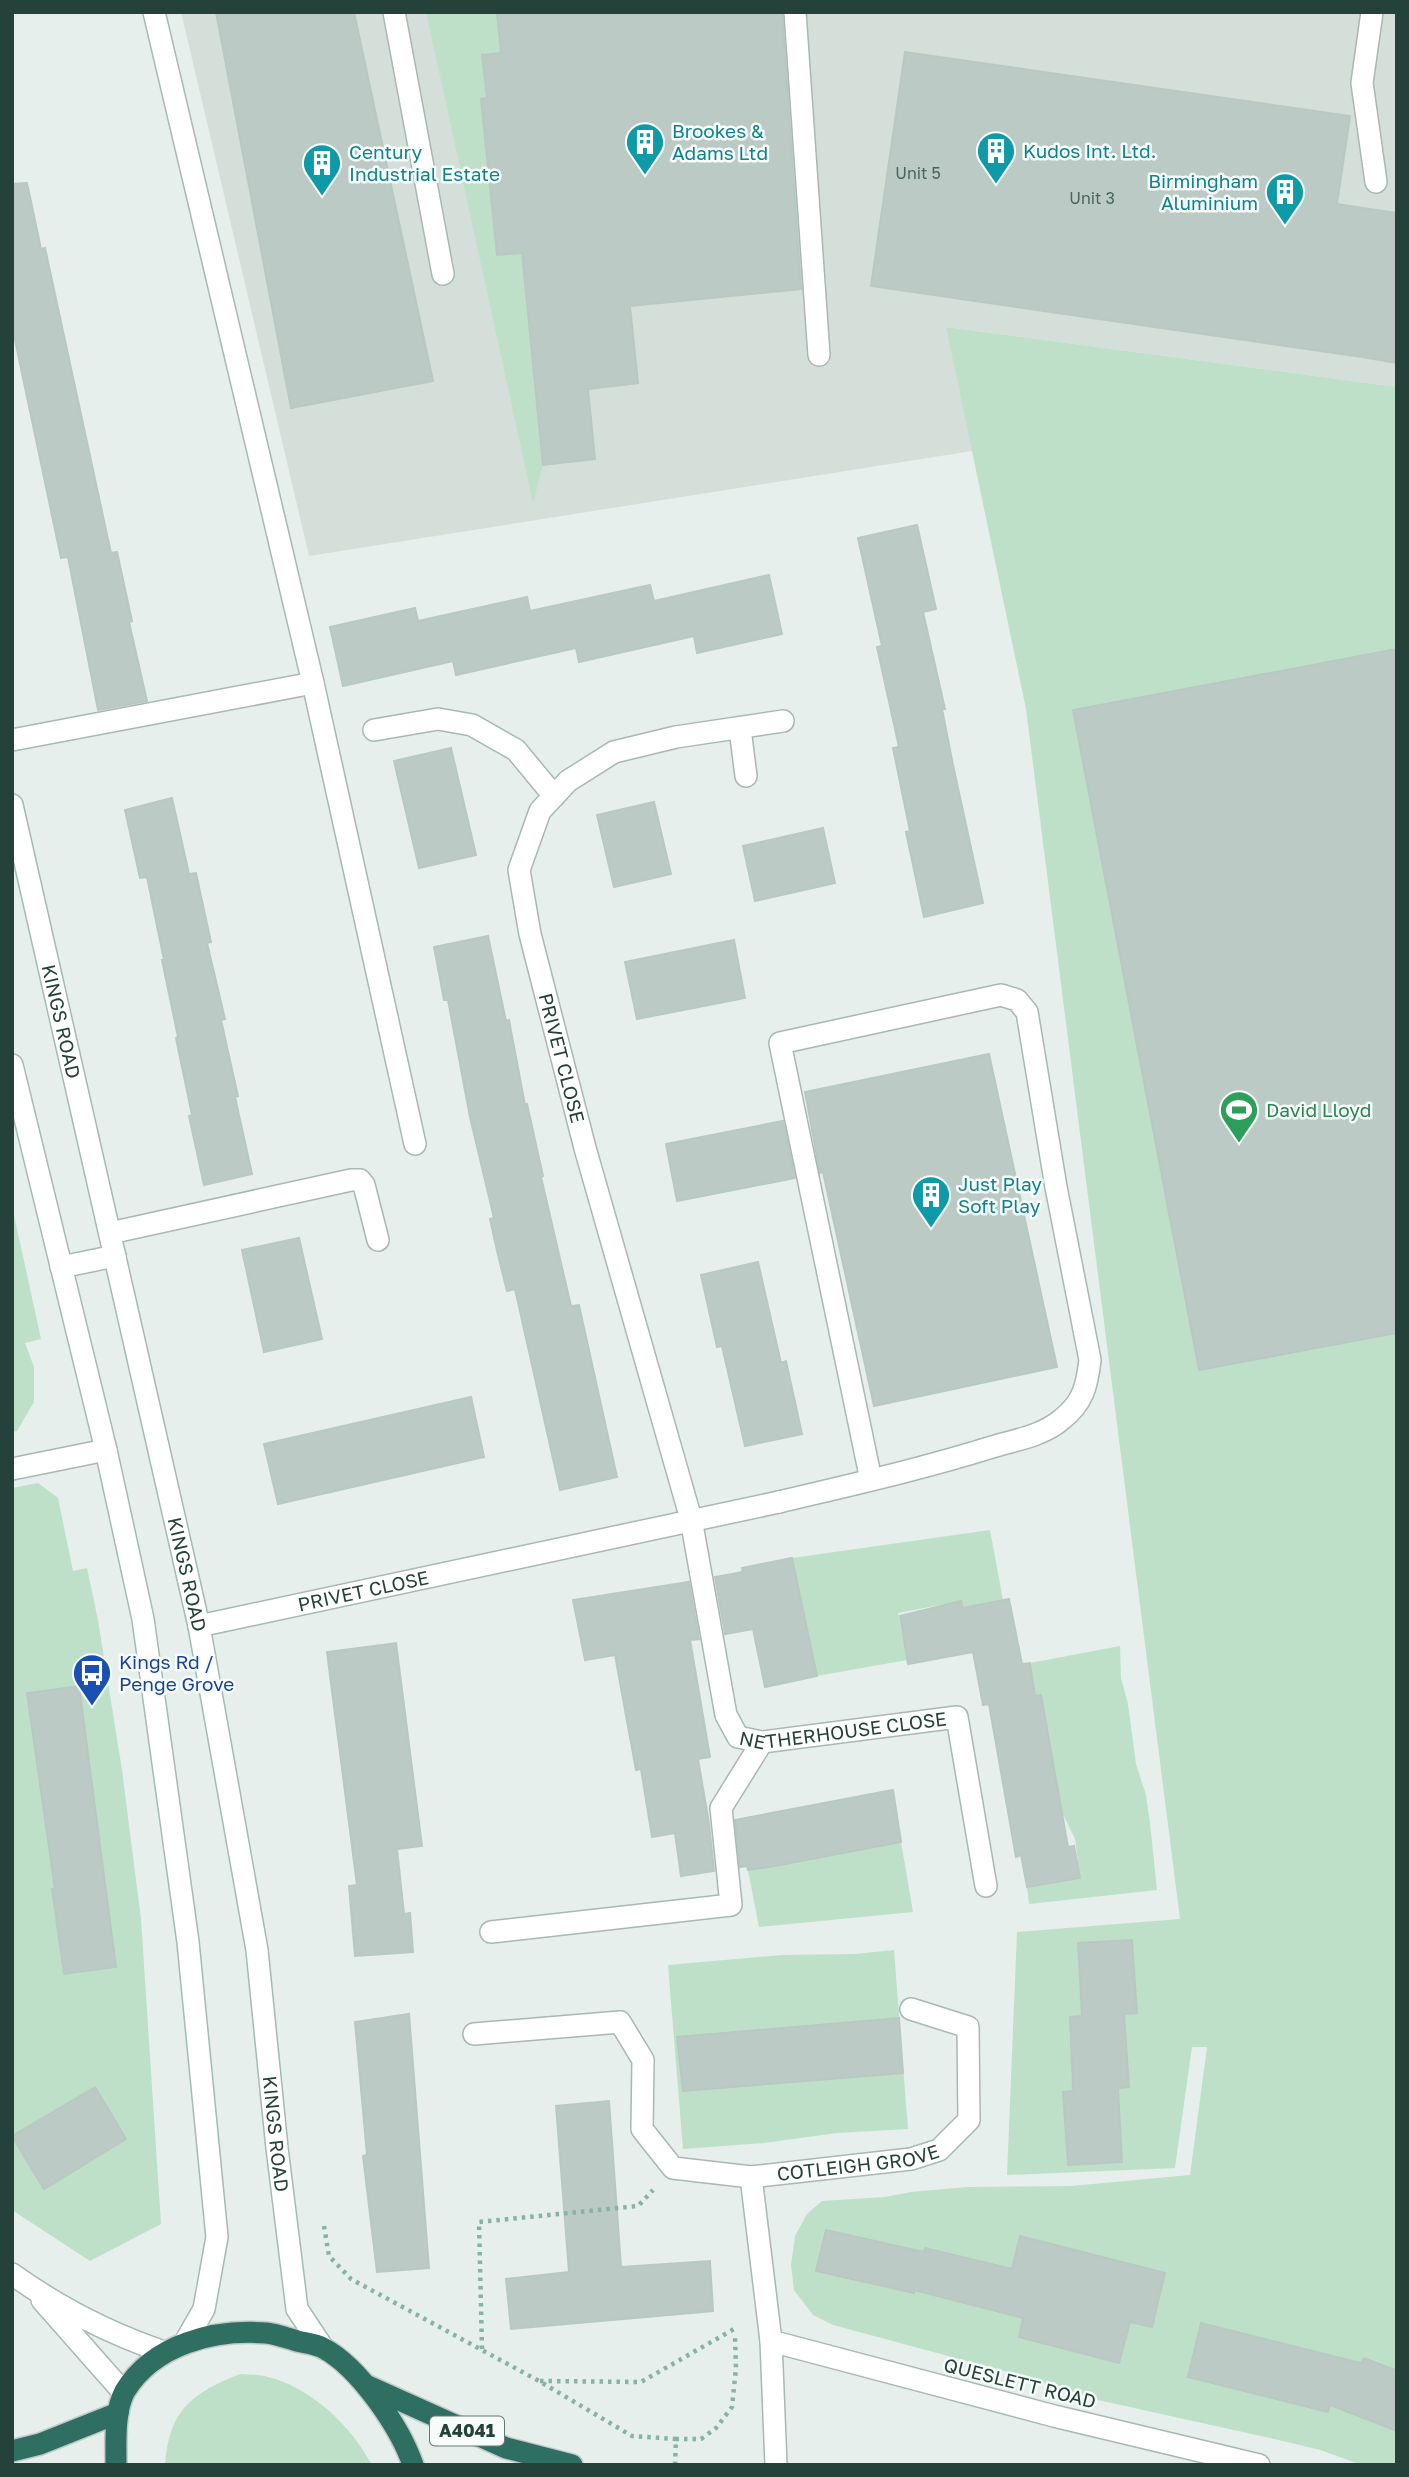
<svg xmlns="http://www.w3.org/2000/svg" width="1409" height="2477" viewBox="0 0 1409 2477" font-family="'Golos Text',sans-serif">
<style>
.built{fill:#d4dfda}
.green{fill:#bfe0c8}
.building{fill:#bbcac4;stroke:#b8c9c2;stroke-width:2}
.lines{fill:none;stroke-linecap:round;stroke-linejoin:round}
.lane-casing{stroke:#a8b8b2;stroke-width:24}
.street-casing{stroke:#a8b8b2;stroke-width:24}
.secondary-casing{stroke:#a4bbb3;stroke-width:24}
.highway-casing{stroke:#c2cac8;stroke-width:24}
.path{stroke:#86b3a5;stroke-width:4.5;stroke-dasharray:3.5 5;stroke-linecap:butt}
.lane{stroke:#fff;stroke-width:21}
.street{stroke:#fff;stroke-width:21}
.secondary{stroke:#fff;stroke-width:21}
.highway{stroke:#2f6f62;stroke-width:21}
.labels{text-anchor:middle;stroke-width:5;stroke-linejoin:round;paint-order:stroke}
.number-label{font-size:16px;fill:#4a645c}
.shield{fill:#f7fbf9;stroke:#637a73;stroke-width:2}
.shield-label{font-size:18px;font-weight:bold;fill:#24423a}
.culture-label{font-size:19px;fill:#0d838f;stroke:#f7fbf9;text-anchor:start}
.street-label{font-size:19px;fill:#24423a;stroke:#f7fbf9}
.leisure-label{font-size:19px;fill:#27864d;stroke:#f7fbf9;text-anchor:start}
.transit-label{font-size:19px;fill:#164399;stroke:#f7fbf9;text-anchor:start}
</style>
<rect width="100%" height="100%" fill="#e6efeb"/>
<path class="built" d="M181,12H1397V387L947,327L972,451L309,556Z"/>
<g class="green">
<path d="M426,12H497L501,53L482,55L487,98L481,100L497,255L522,253L543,465L533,503Z"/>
<path d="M946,327L1397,387V2465H1362L1320,2450L1283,2441L1098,2400L1030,2378L833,2325L813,2315L794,2290L791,2265L795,2236L807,2214L822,2201L885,2197L911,2192L968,2187L1071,2186L1190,2175L1207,2047H1192L1175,2168L1007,2175L1017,1932L1180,1919L1026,709Z"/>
<path d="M12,1206L41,1339L25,1343L34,1367V1402L17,1431L12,1432Z"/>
<path d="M38,1483L58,1498L73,1571L87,1568L98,1620L122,1770L141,1919L161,2224L90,2261L12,2210V1488Z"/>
<path d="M990,1530L1003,1600L963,1608L961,1601L898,1613L907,1660L817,1676L792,1558Z"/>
<path d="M1120,1646L1121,1678L1128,1704L1136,1764L1146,1795L1150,1823L1157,1890L1029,1904L1027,1887L1080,1878L1075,1839L1061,1810L1041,1695L1035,1696L1030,1663Z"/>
<path d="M901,1842L913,1912L759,1927L748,1870Z"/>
<path d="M894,1950L908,2129L837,2133L764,2143L683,2149L668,1965L782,1955L855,1954Z"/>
<path d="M240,2374C249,2375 259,2374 268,2377C312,2388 351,2426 372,2465H165C169,2410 192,2393 240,2374Z"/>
</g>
<g class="building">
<path d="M216,12H354L433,381L291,408Z"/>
<path d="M497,12H782L801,289L630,306L638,383L588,389L595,459L543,465L522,253L497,255L481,99L487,98L482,55L501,53Z"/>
<path d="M905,52L1350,116L1337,204L1397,213V363L1362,357L871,286Z"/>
<path d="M27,183L41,249L45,248L111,553L117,552L132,621L129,622L147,701L98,710L68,557L61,558L12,326V184Z"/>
<path d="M917,525L936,609L923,612L945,709H942L953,765L983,903L924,917L906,832L910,831L893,748L899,747L877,647L882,646L858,538Z"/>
<path d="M769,575L782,634L697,653L694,636L579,662L576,648L456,675L453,661L343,686L330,627L415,608L418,621L527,597L530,611L650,585L654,601Z"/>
<path d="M1397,649V1333L1199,1370L1073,710Z"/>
<path d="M451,748L476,855L419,868L394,761Z"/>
<path d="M172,798L189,874L196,873L211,942L207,943L225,1019L221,1020L238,1096L235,1097L252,1174L204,1185L189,1116L192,1115L176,1038L178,1037L162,960H164L147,877L140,878L125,810Z"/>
<path d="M654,802L671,874L614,887L597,815Z"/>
<path d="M823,828L835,883L755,901L743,846Z"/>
<path d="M488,936L506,1021L509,1020L525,1105L527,1104L543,1176L541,1177L571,1306L579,1305L617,1477L560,1490L515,1289L507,1291L498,1255L490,1219L494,1218L470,1117L448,1000H444L434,947Z"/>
<path d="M734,940L745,998L637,1019L625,962Z"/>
<path d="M989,1054L1057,1367L874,1406L823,1172L820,1173L805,1092Z"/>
<path d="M783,1121L795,1178L677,1201L666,1144Z"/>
<path d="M299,1238L322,1339L264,1352L242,1250Z"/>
<path d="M758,1262L781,1363L786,1361L802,1434L745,1446L722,1346L717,1347L701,1275Z"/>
<path d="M471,1397L484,1457L278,1504L264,1444Z"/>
<path d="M792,1558L817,1676L765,1687L753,1629L725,1634L715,1577L743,1572L742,1568Z"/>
<path d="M689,1582L699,1639L690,1640L710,1757L698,1759L709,1824L714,1871L681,1876L675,1833L652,1837L641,1769L636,1770L615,1655L585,1660L573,1600Z"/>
<path d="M1009,1599L1022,1664L1030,1663L1035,1696L1041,1695L1068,1847L1074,1846L1080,1878L1027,1887L1021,1855L1016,1857L989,1704L983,1705L973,1652L908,1664L900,1616L961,1601L963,1608Z"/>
<path d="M396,1643L422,1846L397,1849L404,1914L410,1913L413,1952L355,1956L349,1886L357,1885L327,1652Z"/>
<path d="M79,1686L116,1967L64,1974L52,1889H55L27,1693Z"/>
<path d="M893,1790L901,1842L775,1866L748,1870L747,1866L740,1867L735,1820Z"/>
<path d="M1132,1940L1137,2013L1124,2014L1129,2087L1118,2088L1122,2162L1068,2165L1063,2092L1073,2091L1070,2017L1082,2016L1078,1943Z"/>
<path d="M409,2014L429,2268L377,2272L363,2156L367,2155L355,2022Z"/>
<path d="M899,2018L903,2073L683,2091L677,2037Z"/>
<path d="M95,2087L126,2139L44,2189L12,2136Z"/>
<path d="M609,2101L621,2267L710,2261L713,2311L511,2329L506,2279L569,2272L556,2106Z"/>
<path d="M826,2230L924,2252L925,2248L1012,2269L1020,2236L1165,2273L1152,2327L1130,2322L1119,2363L1019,2337L1023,2318L914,2290V2293L816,2271Z"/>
<path d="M1201,2323L1361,2363L1364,2358L1397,2371V2431L1330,2405L1328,2412L1188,2377Z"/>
</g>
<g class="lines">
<g class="lane-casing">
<g id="lane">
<path d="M154,12L313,683"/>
<path d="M394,12L443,274"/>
<path d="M795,12L819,355"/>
<path d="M1372,12L1362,83L1376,182"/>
<path d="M374,730L438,719L472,725L516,750L554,796"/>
<path d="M12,740L313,683L415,1144"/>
<path d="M110,1233L351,1180H360L364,1185L378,1240"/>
<path d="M779,1502C850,1485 922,1469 992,1447C1015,1440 1042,1436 1061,1420C1083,1403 1087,1386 1090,1360L1056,1187L1027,1012L1017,1000L1001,995L780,1043L871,1480"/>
<path d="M491,1932L731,1905L721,1808L762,1742"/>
</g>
</g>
<g class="street-casing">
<g id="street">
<path id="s1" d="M783,721L676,737L614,752L568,781L540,811L519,870L530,934L585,1148L691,1519L726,1715L738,1737L762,1742L957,1717L986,1886"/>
<path d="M740,729L746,776"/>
<path d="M12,1469L106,1450"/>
<path id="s2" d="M199,1626L779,1502"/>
<path d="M474,2034L620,2022L643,2060L642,2129L673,2168L751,2177L771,2341L776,2465"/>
<path id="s3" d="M751,2177L911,2159L939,2150L969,2120L968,2027L911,2009"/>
<path d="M12,2274C58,2307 111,2334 164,2352"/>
<path d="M42,2300L124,2393"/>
<path d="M771,2341L1054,2416L1259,2465"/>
</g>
</g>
<g class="secondary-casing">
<g id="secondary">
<path id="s4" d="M12,805L199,1626L257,1950L277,2148L297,2309L323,2348"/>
<path d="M12,1065L106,1450L143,1619L188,1942L217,2237L204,2309L184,2344"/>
<path d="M61,1267L115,1256"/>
</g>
</g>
<g class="highway-casing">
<g id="highway">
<path d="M368,2386L506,2448L572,2465"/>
<path d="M12,2451L40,2444L118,2413"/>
<path d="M116,2465C116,2443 114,2411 125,2391C154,2344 214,2329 266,2333C276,2334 287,2338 297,2341C305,2343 316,2344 323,2348C359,2367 400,2427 413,2465"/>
</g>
</g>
<g class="path">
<path d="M324,2226L329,2256L351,2279L539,2381L632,2436L676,2439"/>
<path d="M482,2349L479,2222L638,2206L653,2190"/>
<path d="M540,2381L641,2382L734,2329"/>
<path d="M675,2465L676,2439H701L716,2428L732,2407L736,2368L735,2337"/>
</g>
<use href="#lane" class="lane"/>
<use href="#street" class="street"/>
<use href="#secondary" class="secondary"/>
<use href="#highway" class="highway"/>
</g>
<defs>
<g id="building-pin" transform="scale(2.0125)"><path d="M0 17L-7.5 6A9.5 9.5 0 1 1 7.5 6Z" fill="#0f9aa8" stroke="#f7fbf9"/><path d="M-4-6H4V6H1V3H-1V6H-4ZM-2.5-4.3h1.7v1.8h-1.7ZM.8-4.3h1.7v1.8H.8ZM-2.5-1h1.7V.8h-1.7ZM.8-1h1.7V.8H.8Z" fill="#fff"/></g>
<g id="stadium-pin" transform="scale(2.0125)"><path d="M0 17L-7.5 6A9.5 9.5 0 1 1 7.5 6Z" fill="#2e9e5b" stroke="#f7fbf9"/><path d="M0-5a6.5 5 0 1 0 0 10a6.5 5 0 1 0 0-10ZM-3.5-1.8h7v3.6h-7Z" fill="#fff"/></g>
<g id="bus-pin" transform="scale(2.0125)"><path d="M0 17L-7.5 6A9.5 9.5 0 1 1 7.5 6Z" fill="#1a4fb4" stroke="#f7fbf9"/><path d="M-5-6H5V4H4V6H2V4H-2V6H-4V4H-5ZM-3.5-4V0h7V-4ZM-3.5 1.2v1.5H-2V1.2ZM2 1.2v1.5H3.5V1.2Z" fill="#fff"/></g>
</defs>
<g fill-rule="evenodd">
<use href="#building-pin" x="645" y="142"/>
<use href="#building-pin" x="996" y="151"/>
<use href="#building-pin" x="322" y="163"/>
<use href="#building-pin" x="1285" y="192"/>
<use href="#stadium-pin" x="1239" y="1110"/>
<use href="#building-pin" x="931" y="1195"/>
<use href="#bus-pin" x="92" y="1673"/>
</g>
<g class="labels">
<g class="number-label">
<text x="918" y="179">Unit 5</text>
<text x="1092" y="204">Unit 3</text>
</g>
<rect class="shield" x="430" y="2416.5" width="74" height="29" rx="5"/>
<g class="shield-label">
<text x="467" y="2437">A4041</text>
</g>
<g class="culture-label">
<text x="672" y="138">Brookes &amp;<tspan x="672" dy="22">Adams Ltd</tspan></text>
<text x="1023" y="158">Kudos Int. Ltd.</text>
<text x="349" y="159">Century<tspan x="349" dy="22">Industrial Estate</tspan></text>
<text x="1258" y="188" text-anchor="end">Birmingham<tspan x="1258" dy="22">Aluminium</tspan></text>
<text x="958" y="1191">Just Play<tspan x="958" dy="22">Soft Play</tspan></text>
</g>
<g class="street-label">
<text dy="7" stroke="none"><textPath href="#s4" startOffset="222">KINGS ROAD</textPath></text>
<text dy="7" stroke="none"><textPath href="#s1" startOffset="523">PRIVET CLOSE</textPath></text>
<text dy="7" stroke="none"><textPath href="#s4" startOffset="789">KINGS ROAD</textPath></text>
<text dy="7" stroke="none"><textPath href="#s2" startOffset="168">PRIVET CLOSE</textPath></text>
<text dy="7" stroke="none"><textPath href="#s1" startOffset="1332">NETHERHOUSE CLOSE</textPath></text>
<text dy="7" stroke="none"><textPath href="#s4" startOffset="1356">KINGS ROAD</textPath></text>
<text dy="7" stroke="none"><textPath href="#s3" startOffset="108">COTLEIGH GROVE</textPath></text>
<text transform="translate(1020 2383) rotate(14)" y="7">QUESLETT ROAD</text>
</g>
<g class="leisure-label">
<text x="1266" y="1117">David Lloyd</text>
</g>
<g class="transit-label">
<text x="119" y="1669">Kings Rd /<tspan x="119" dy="22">Penge Grove</tspan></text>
</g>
</g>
<rect width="1409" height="2477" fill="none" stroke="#24423a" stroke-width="28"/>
</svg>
